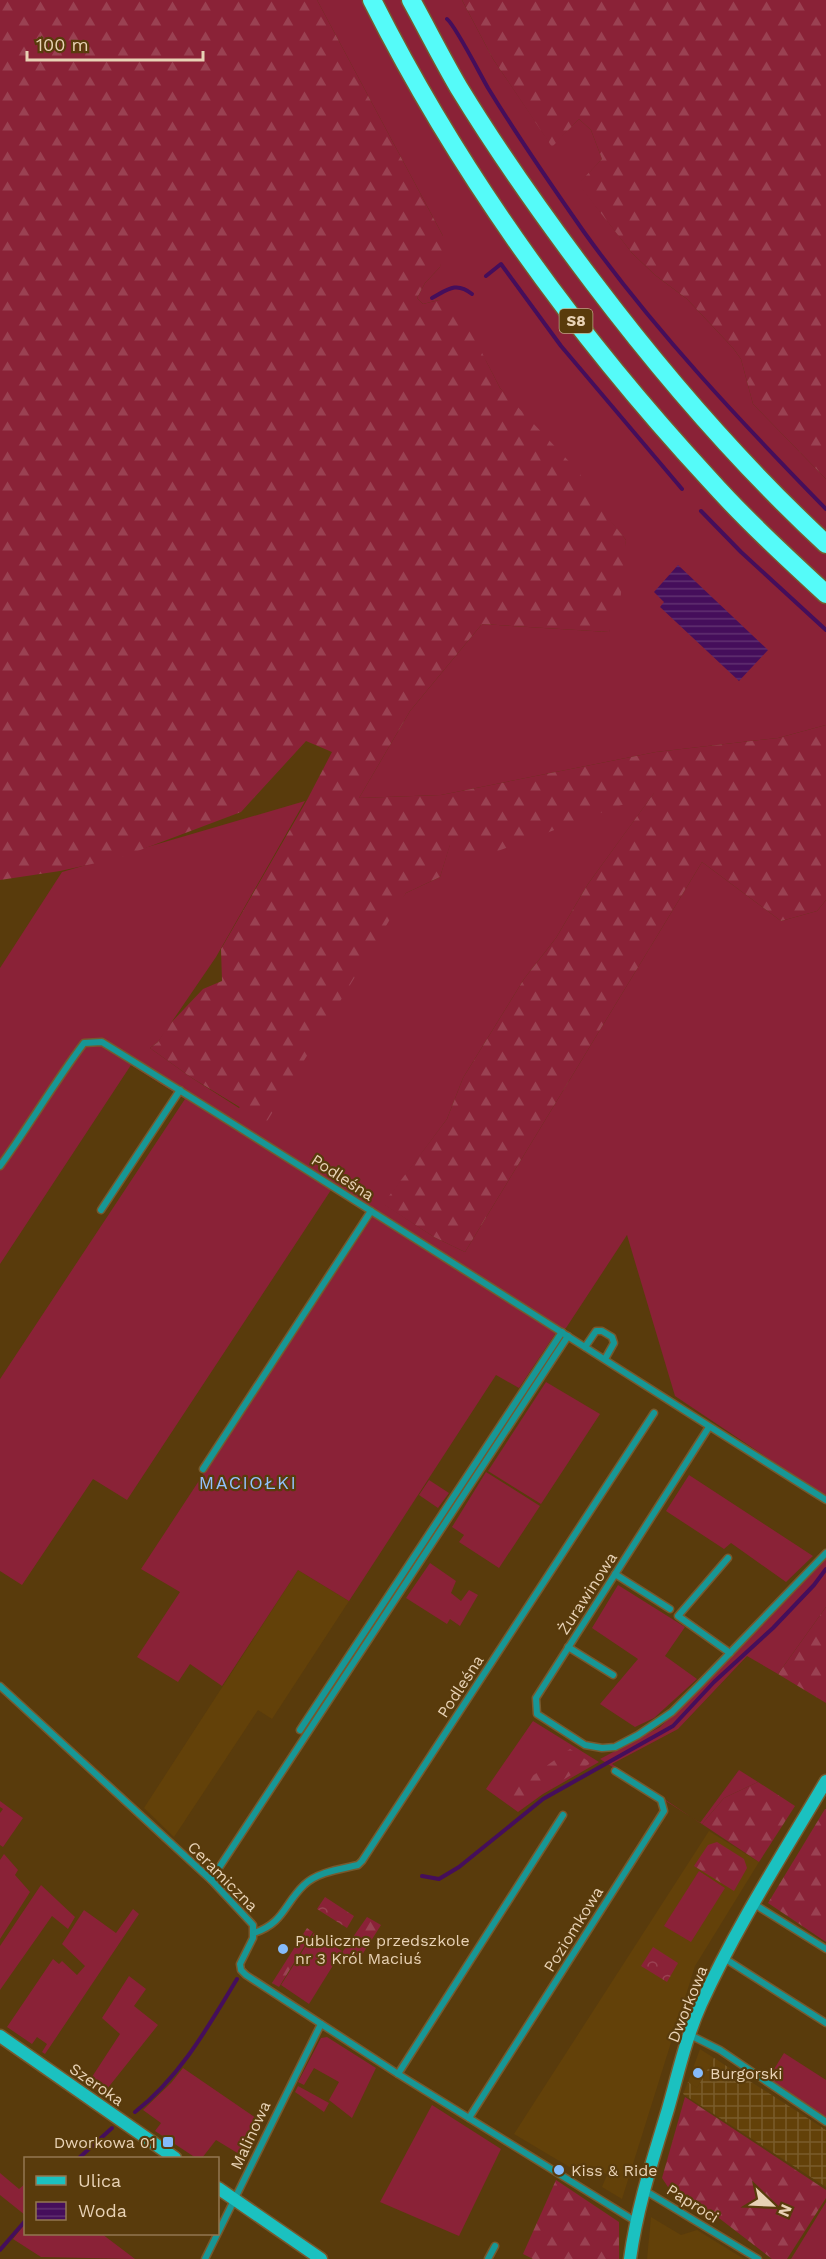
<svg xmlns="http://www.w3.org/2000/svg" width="826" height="2259" viewBox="0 0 826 2259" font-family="'Work Sans',sans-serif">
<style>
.built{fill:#634109}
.industrial{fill:url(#industrial-grid)}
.grass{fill:#8a2237}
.forest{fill:url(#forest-firs)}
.park{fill:url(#park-crowns)}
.water{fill:url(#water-rules)}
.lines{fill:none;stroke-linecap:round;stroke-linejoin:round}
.stream{stroke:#450e5b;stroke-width:4}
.street-casing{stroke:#76592e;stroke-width:9}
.secondary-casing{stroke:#76592e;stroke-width:15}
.highway-casing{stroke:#76592e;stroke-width:21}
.street{stroke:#179796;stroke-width:6}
.secondary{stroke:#1bc1c0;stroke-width:12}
.highway{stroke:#55fbf9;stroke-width:18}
.poi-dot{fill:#86bbfb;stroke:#593b0c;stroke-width:2}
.labels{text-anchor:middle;stroke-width:4.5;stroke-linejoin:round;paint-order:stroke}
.shield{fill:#593b0c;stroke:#bda582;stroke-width:1.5}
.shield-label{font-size:15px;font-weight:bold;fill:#e8d2b5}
.street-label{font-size:16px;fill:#e8d2b5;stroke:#593b0c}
.poi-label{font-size:16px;fill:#e8d2b5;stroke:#593b0c;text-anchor:start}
.neighbourhood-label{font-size:18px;letter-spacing:1.5px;fill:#91c2fe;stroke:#593b0c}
</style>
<defs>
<pattern id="industrial-grid" width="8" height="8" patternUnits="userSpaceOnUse" patternTransform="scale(1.5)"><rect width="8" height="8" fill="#634109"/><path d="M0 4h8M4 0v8" fill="none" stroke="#795c2b"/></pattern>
<pattern id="forest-firs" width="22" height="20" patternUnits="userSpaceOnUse" patternTransform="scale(1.5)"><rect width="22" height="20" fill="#8a2237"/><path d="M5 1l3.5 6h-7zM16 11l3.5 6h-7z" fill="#9a4152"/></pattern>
<pattern id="park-crowns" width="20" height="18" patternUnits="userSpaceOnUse" patternTransform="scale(1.5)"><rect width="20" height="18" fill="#8a2237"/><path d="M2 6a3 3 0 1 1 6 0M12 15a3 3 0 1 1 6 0" fill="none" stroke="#9a4152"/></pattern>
<pattern id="water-rules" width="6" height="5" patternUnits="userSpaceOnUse" patternTransform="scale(1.5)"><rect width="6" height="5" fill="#450e5b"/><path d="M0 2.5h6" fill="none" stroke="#603070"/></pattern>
</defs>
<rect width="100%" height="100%" fill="#593b0c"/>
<g class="built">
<path d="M298,1570L349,1601L272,1719L258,1710L174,1837L144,1808Z"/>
<path d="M709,1831L759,1862L695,1966L622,2199L602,2187L607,2175L594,2166L588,2178L514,2134Z"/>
<path d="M700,2049L714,2058L697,2088L688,2082Z"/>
<path d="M651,2217L681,2235L697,2230L744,2259H647Z"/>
</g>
<path class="industrial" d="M714,2058L826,2130V2187L683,2094L688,2082L697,2088Z"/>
<g class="grass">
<path d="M317,0H462L493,59L552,146L579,119L591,130L602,159L579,184L632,253L655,275L687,299L733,348L741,359L753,404L826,479V725L778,738L656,752L441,795L359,798L410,711L482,624L609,632L626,540L500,388L486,361L439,300L423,304L417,298L425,283L440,267L443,236Z"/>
<path d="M655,792L588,884L556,938L524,979L463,1078L447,1119L384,1204L434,1237L465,1252L702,862L781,921L817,911L826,900V1497L675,1396L627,1235L566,1328L555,1334L519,1388L496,1375L349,1601L298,1570L222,1686L190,1664L178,1682L137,1657L180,1592L141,1569L373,1216L331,1190L127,1500L93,1479L22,1585L0,1571V1379L185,1099L131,1065L0,1264V968L62,872L305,801L216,957L158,1042L150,1048L192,1078L239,1108L406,893L440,877L450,844Z"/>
<path d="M546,1382L600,1414L541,1504L488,1471Z"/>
<path d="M486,1472L540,1506L499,1568L459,1542L464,1535L452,1527Z"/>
<path d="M689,1475L813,1556L786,1582L731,1543L724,1549L666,1511Z"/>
<path d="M429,1480L449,1493L438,1508L419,1495Z"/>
<path d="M826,1559V1607L778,1674L747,1656L678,1729L612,1764L700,1823L739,1770L758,1782L724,1798L702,1824L600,1759L660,1727L720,1669Z"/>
<path d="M430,1563L456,1581L451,1593L461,1601L469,1590L478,1595L460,1626L450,1619L447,1624L406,1598Z"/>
<path d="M618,1585L685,1627L665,1656L697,1679L654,1718L635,1727L600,1704L638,1659L592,1628Z"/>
<path d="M533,1721L599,1762L543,1794L518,1812L486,1789Z"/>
<path d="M0,1801L23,1818L3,1847L0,1845V1813L3,1809L0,1807Z"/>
<path d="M4,1854L18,1870L15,1875L30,1892L0,1939V1860Z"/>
<path d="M699,1871L725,1888L691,1942L664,1926Z"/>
<path d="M41,1885L75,1917L68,1929L52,1916L0,1990V1946Z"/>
<path d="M133,1909L139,1914L45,2054L42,2052L47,2044L37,2037L32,2044L7,2027L53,1959L59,1964L62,1961L77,1975L85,1966L62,1944L84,1910L116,1933Z"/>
<path d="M314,1933L342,1951L309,2004L281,1985Z"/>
<path d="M129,1976L146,1989L134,2006L158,2025L103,2094L88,2083L120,2034L102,2018Z"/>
<path d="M327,2037L376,2068L352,2118L329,2100L339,2082L314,2068L304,2085L298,2082L321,2038Z"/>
<path d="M784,2053L826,2080V2119L768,2079Z"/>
<path d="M183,2068L262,2122L244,2157L216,2140L202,2158H196L155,2131L161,2123L143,2110L171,2083Z"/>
<path d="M298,2086L329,2103L324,2112L295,2092Z"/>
<path d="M432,2105L501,2149L459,2236L380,2202Z"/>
<path d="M0,2173L19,2189L25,2184V2215L0,2195Z"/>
<path d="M826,2202V2259H791Z"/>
<path d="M25,2224L26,2234H102L135,2259L41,2257L13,2239Z"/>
</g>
<g class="forest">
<path d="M0,0H317L443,236V257L440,267L425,283L417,298L423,304L439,300L458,306L500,388L578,471L603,511L626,540L620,604L609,632L482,624L410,711L359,798L441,795L656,752L778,738L826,725V900L817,911L781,921L702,862L465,1252L434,1237L383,1204L447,1119L463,1078L524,979L556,938L588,884L654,793L476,859L450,845L440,877L406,893L266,1123L192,1078L150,1048L158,1042L167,1027L203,989L222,981L221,949L307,800L332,752L306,741L241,812L119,858L60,871L0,880Z"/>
<path d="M462,0H826V479L753,404L741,359L733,348L687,299L655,275L632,253L578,184L602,159L591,130L579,119L552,147L493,59Z"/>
<path d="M826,1607V1703L778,1674Z"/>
<path d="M570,1749L591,1763L520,1806L503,1797Z"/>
<path d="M758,1782L795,1806L759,1862L702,1824L724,1798Z"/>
<path d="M825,1809H826V1942L768,1903Z"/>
<path d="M717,1842L744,1859L747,1868L734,1891L694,1866L708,1845Z"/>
<path d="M367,1917L381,1925L355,1966L339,1957Z"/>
<path d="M307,1928L313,1932L279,1987L272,1983Z"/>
<path d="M685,2097L826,2190V2198L787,2259H772L715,2215L668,2187L662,2178Z"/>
<path d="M556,2180L619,2222V2259H533L523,2254Z"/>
</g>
<g class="park">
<path d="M325,1897L354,1916L347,1928L317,1909Z"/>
<path d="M653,1947L678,1963L667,1982L641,1966Z"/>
</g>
<path class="water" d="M678,565L768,650L739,681L660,607L664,602L654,592Z"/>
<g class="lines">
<g class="stream">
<path d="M447,19C455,25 480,74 488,88C518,137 551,185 584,232C656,332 740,421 826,509"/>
<path d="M486,276L501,264L561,346L682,489"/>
<path d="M432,298C447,290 456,281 472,294"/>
<path d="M701,511L741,552L826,630"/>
<path d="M422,1876L439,1879L459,1867L543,1799L673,1726L714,1682L773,1628L814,1585L826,1569"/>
<path d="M135,2112C180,2077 208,2027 237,1979"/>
<path d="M79,2158L112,2128"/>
<path d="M0,2250L26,2220"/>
</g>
<g class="street-casing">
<g id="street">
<path d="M0,1166C29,1126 54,1083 84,1043L102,1042C345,1192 584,1348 826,1500"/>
<path d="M101,1210L180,1090"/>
<path d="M585,1347L596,1331H602L612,1337L614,1343L605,1359"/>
<path d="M709,1427L536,1698L537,1714L585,1745L602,1748L615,1747L638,1735L672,1712L700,1684L826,1553"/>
<path d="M203,1469L371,1211"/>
<path d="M728,1558L678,1616L730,1653"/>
<path d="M615,1574L670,1609"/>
<path d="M568,1647L613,1675"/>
<path d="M0,1686L211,1880L253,1925V1938L240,1964L241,1970L246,1975L398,2074L635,2221"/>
<path d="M300,1730L562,1332"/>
<path d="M211,1880L568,1336"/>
<path d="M754,1904L826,1949"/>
<path d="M254,1933C284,1923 284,1904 304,1885C317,1872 341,1869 358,1865L362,1861L654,1413"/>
<path d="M724,1958L826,2023"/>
<path d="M690,2035L720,2050L826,2122"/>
<path d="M398,2074L563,1815"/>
<path d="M469,2118L664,1811L661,1800L615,1771"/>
<path d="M644,2190L758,2259"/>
<path d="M205,2259L321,2024"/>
<path d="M488,2259L495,2246"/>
</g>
</g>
<g class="secondary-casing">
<g id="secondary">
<path d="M0,2036L175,2158"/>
<path d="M218,2188L321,2259"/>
<path d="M630,2259C637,2207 653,2159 668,2109C678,2074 686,2037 701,2004C736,1927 783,1854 826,1781"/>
</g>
</g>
<g class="highway-casing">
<g id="highway">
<path d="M372,0C460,175 577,336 710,480C746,520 786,557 826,594"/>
<path d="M411,0C427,29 442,59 459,88C500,155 546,220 593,282C664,376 740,464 826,544"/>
</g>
</g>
<use href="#street" class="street"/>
<use href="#secondary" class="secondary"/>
<use href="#highway" class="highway"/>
</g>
<g class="poi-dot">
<circle cx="283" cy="1949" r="6"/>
<circle cx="698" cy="2073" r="6"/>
<rect x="162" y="2136" width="12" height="12" rx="3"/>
<circle cx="559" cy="2170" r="6"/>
</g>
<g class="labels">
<rect class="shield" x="559.5" y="309" width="33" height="24" rx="4.5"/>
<g class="shield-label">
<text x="576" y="326">S8</text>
</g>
<g class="street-label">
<text transform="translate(343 1177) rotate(33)" y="6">Podleśna</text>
<text transform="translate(587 1593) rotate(-57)" y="6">Żurawinowa</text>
<text transform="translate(460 1686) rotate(-57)" y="6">Podleśna</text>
<text transform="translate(223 1876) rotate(45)" y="6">Ceramiczna</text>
<text transform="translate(573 1929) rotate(-58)" y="6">Poziomkowa</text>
<text transform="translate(687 2004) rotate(-68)" y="6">Dworkowa</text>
<text transform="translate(97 2084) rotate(35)" y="6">Szeroka</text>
<text transform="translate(250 2135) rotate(-65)" y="6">Malinowa</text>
<text transform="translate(693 2203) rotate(32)" y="6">Paproci</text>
</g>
<g class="poi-label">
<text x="295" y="1946">Publiczne przedszkole<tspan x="295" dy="18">nr 3 Król Maciuś</tspan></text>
<text x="710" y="2079">Burgorski</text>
<text x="156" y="2148" text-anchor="end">Dworkowa 01</text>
<text x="571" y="2176">Kiss &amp; Ride</text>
</g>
<g class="neighbourhood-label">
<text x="248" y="1489">MACIOŁKI</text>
</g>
</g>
<rect x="24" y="2157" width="195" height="78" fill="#593b0c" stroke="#927750" stroke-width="1.5"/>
<rect x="36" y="2176" width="30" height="9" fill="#1bc1c0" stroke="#927750" stroke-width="1.5"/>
<text x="78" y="2187" font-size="18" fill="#e8d2b5">Ulica</text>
<rect x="36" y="2202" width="30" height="18" fill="url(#water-rules)" stroke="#927750" stroke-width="1.5"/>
<text x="78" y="2217" font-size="18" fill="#e8d2b5">Woda</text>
<g transform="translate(772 2205) rotate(113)" stroke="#593b0c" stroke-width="4.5" paint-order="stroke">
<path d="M0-4.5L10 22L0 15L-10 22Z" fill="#e8d2b5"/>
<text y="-9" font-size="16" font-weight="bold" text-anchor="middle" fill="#e8d2b5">N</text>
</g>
<path d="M27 51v9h176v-9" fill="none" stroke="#e8d2b5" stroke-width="3"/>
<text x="36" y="51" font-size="18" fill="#e8d2b5" stroke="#593b0c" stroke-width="4.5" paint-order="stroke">100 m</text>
</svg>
